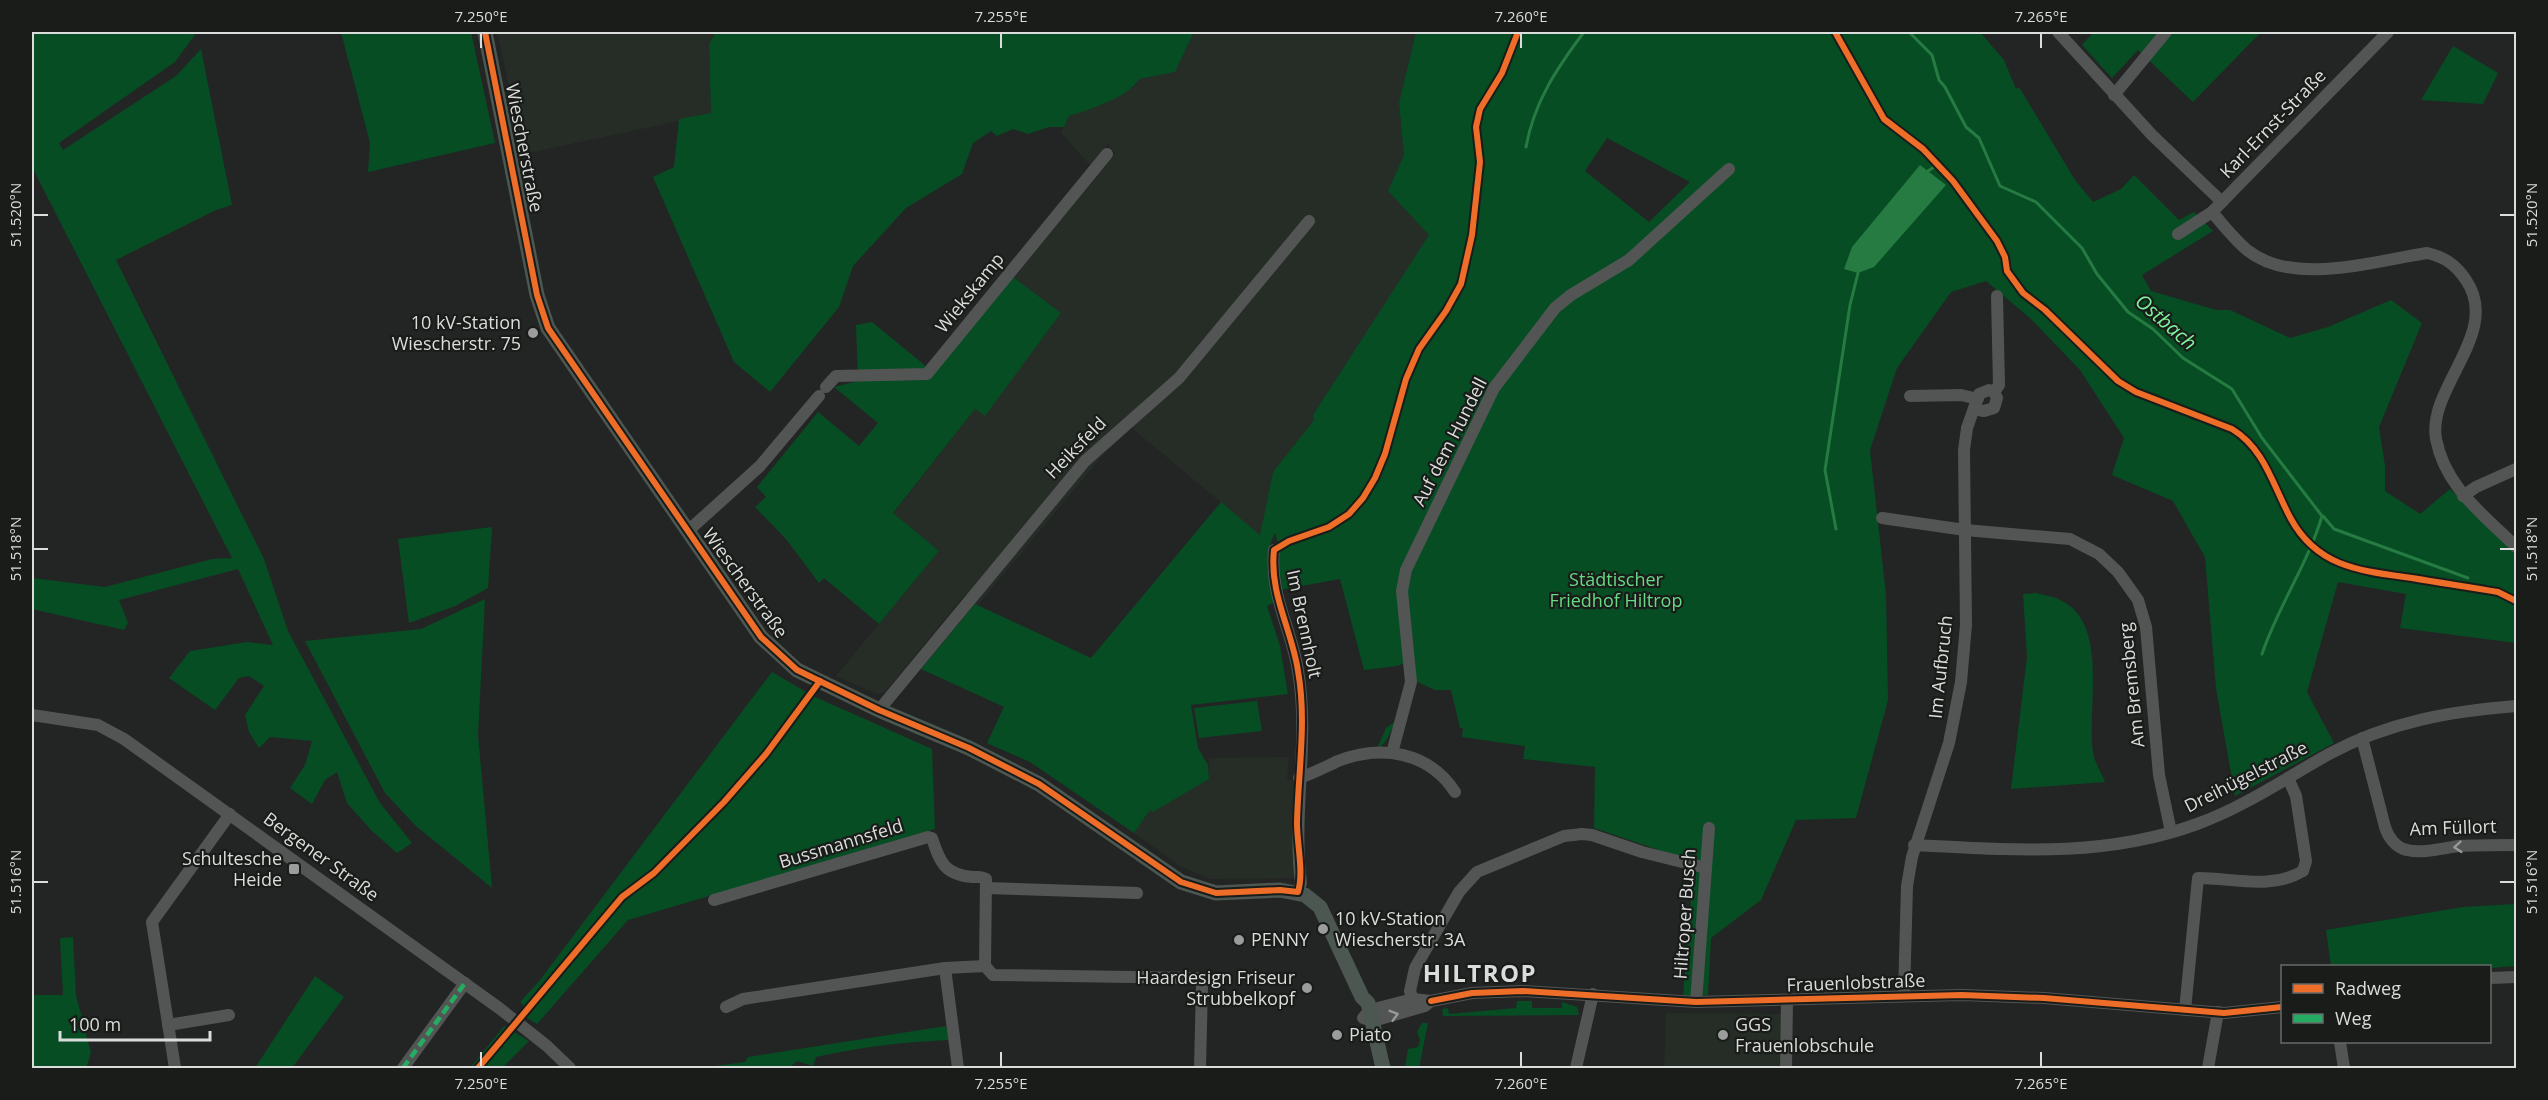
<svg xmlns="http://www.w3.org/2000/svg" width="2548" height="1100" viewBox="0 0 2548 1100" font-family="'Open Sans',sans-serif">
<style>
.built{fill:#262d27}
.green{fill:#064d23;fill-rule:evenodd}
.water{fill:#257b41}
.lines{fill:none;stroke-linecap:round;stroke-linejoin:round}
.stream{stroke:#257b41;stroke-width:3}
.minor{stroke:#535554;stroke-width:12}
.major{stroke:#4b5750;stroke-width:15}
.quiet{stroke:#26ab63;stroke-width:4.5;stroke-dasharray:9 4.5;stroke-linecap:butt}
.cycleway-casing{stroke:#191c19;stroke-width:10}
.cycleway{stroke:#ee6e29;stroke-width:6}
.oneway{stroke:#969998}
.ticks{fill:none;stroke:#dadddb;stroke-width:2}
.poi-dot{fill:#9a9d9b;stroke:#191c19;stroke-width:2}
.labels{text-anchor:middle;stroke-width:4.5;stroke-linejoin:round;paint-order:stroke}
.street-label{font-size:18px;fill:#dadddb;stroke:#191c19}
.poi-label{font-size:18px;fill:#dadddb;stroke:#191c19;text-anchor:start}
.park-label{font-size:18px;fill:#67da85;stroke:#191c19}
.water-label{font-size:20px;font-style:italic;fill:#7ef19b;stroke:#191c19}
.district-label{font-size:24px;font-weight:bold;letter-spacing:1.5px;fill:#dadddb;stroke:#191c19}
.neatline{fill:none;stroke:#dadddb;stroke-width:2}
.ticks-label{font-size:15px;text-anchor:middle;fill:#dadddb}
</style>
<rect width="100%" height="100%" fill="#232524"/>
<g class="built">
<path d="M497,32H716L709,44L711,114L524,154Z"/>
<path d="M1194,32H1416L1399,103L1404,155L1388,191L1430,235L1313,415L1314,420L1273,472L1260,535L1132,428L1102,456L977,606L966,593L885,692L877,694L836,676L939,551L893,514L975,409L985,415L1061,313L1013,277L1115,153L1108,144L1090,165L1061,133L1068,116L1103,104L1135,86L1139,79L1175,72Z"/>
<path d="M1289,757L1287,780L1294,781V878L1210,879L1180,866L1134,833L1150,810L1209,779V758Z"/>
<path d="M1666,1013L1781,1014L1780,1068H1664Z"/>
</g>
<g class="green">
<path d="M32,32H197L175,62L59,143L63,150L176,76L201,49L232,205L216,210L116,260L264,559L288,631L380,803L412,843L397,853L372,831L347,803L337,772L325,780L312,804L290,788L305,765L312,741L270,737L259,748L249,732L245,715L264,686L249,676L239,678L215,710L169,678L190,651L247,642L273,645L238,569L119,600L128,623L124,630L32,609V578L105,587L212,559L232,558L32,167Z"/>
<path d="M341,32H471L495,143L368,172L370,143Z"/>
<path d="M716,32H1194L1175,72L1139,79C1130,97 1088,110 1069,116L1064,127H1049L1028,134L1013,129L997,136L991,131L973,143L962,174L906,208L853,266L839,307L770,392L734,362L653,177L674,167L679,119L711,113L709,44Z"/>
<path d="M1416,32H1980L2004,60L2016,89L2019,87L2075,180L2093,202L2121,189L2134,175L2179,220L2194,212L2213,231L2142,275L2151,291L2216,310H2230L2290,338L2328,327L2391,300L2422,323L2379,427L2385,466V491L2420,514L2450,489L2516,554V650V643L2400,628L2406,594L2338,582L2307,692L2334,743L2235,796L2216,688L2205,557L2173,501L2112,475L2124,438L2080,370L2031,319L1986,281L1951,292L1897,368L1870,450L1886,595L1888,700L1856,818L1796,820L1761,900L1711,938L1708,995L1683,996L1694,862L1594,828L1595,767L1523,759L1525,746L1462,737L1463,728H1460L1451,690H1435L1415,681L1413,660L1397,666L1364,670L1340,579L1285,589L1279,593L1276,550C1294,541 1314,538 1332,529C1377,506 1397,432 1407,386L1398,390C1385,437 1377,498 1330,523C1314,532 1295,537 1278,543L1275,533C1262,558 1268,576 1274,602L1267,606L1280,646L1288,694L1191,705L1198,748L1208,765L1209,779L1153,812L1150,810L1134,833L1030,762L987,743L1004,707L921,669L975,604L1091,658L1221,502L1260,535L1273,472L1314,420L1313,415L1429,235L1388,191L1404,155L1399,103ZM1607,138L1690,182L1649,222L1585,171Z"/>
<path d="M2091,32H2261L2193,102L2138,50L2112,78L2082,45L2092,34Z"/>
<path d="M2453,46L2498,73L2483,104L2421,100Z"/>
<path d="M1013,277L1061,313L985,416L975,409L893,513L939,551L879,624L824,578L819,583L786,539L755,507L766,497L757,487L818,412L859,446L878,423L834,387L858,381L856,325L872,322L933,372Z"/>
<path d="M492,527L488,588L455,606L409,623L398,539Z"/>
<path d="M2036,593C2043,595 2051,596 2058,599C2111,621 2086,708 2093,752C2094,761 2101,772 2105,782L2011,789L2027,657L2023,594Z"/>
<path d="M485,599L478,735L492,888L416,826L385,793L305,641L421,629Z"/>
<path d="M772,672L813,696L932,749L935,829L628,920L537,1024L527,1018L526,1008L520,1002L540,980Z"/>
<path d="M1257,701L1262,731L1199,738L1194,708Z"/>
<path d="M1396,721L1386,741L1376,751L1386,728Z"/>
<path d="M2516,904V966L2490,968L2331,966L2326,930L2463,907Z"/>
<path d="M73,937L76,995L91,1053L86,1068H32V995H63L60,938Z"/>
<path d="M315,976L344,997L292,1068H255Z"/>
<path d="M1517,1001H1532V1008H1562V1002L1577,1007L1579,1015L1443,1016L1442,1009L1448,1008L1449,1014L1516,1008Z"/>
<path d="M1422,1023H1428L1419,1068H1405L1408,1049L1418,1047L1420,1040L1417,1032Z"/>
<path d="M504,1026L529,1041L502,1068H470Z"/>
<path d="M946,1026L949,1040C904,1042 860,1047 816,1057L813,1066L797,1061L789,1068C760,1066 730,1068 700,1068L745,1062L748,1057Z"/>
</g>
<path class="water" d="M1920,165L1946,185L1874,267L1858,273L1844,269L1852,247Z"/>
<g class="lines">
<g class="stream">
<path d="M1909,32L1932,55L1939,80L1945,87L1966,127L1979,138L2000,186L2036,202L2082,248L2097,274L2128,312L2153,329L2183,358L2232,389L2262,438L2322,516C2308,564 2278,606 2262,654"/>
<path d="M1526,147C1534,102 1557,68 1584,32"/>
<path d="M1928,171L1934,167"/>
<path d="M2323,516L2334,529L2468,578"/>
<path d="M1836,529L1825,470L1850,305L1858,273"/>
</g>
<g class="minor">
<path d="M2058,32L2152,135L2222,202"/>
<path d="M2114,95L2166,32"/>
<path d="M2212,212C2223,225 2234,239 2247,250C2293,287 2373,261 2427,253C2445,257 2456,265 2466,280C2502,333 2427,387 2436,439C2445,487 2484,515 2516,547"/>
<path d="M2178,234L2212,212L2388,32"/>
<path d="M826,387L836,376L927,374L1107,154"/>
<path d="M1994,392L1999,385L1997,296"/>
<path d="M1910,396L1961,395L1978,399"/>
<path d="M2463,496L2476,487L2516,469"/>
<path d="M1882,518L1965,530L2070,539L2099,554L2118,572L2138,600L2146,627L2159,775L2171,832"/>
<path d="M689,530L760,466L819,396"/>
<path d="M1274,550C1269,594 1292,630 1298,671C1310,740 1292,812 1301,883L1298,892"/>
<path d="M879,710L1085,461L1179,378L1309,221"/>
<path d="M32,715L98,725L124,739L499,1008L547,1046L570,1068"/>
<path d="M2362,738L2385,827C2388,837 2396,848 2407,850C2423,854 2443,848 2459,846C2478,845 2497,845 2516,845"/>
<path d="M1392,753L1411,682L1402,591L1406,570L1494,388L1555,308L1571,295L1629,260L1729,169"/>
<path d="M1299,778C1312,774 1325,767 1338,761C1382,744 1429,752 1455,792"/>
<path d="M1914,845C2010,850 2105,858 2197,824C2244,807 2286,778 2329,754C2388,722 2451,711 2516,706"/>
<path d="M986,888L1137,893"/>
<path d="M714,900L928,837L932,838C940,863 945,875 973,877C979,877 981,876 986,879L985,966"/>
<path d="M945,968L958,1068"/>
<path d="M2490,978L2516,977"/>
<path d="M1904,995L1907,886L1912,857L1949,743L1961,682L1966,625L1964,450L1967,428L1979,394L1989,390L1994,392L1997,398L1994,408L1984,411L1974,409"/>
<path d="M1431,1001L1425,1006L1373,1021L1363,1018L1370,1010L1413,999L1431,1001L1472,993L1523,991L1696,1002L1962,995L2044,998L2224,1013L2282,1007"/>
<path d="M1696,1002L1709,828"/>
<path d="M1415,1006L1410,991L1415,968L1459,892L1477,872L1564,836L1582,834L1592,835L1642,852L1706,868"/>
<path d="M726,1007L743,999L945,968L985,966L993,975L1197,978L1201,980L1202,985L1200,1068"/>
<path d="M2185,1010L2198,878C2233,878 2272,890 2303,871L2306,861L2296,796L2288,778"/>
<path d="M168,1025L229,1015"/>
<path d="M2340,1042L2344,1068"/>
<path d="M175,1068L152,922L230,814"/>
<path d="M403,1068L465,983"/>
<path d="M1576,1068L1593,994"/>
<path d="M1786,1068L1787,1000"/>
<path d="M2208,1068L2218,1012"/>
</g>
<path class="major" d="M485,32L537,295L548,328L761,637L797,670L879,710L969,748L1039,784L1181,882L1216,893L1280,890L1305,895L1320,907L1362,997L1368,1003L1383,1068"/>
<path class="quiet" d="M403,1068L465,983"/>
<g class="cycleway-casing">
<g id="cycleway">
<path d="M485,32L537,295L548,328L761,637L797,670L879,710L969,748L1039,784L1181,882L1216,893L1280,890L1298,892C1304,872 1297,845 1297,823C1298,773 1307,721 1298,671C1292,630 1269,594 1274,550L1289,541L1329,527L1349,514L1363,498L1375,478L1385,454L1406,379L1419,349L1446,311L1461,284L1472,235L1480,162L1476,127L1480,109L1502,73L1518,32"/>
<path d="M1835,32L1884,119L1923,149L1953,181L1997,241L2005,257L2007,271L2023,293L2045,310L2118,381L2136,392L2232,429C2265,449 2273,486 2291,519C2318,568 2362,571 2412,578C2441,583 2469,587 2498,592L2516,601"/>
<path d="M1431,1001L1472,993L1523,991L1696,1002L1962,995L2044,998L2224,1013L2282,1007"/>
<path d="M478,1068L622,897L654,873L724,802L766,754L820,681"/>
</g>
</g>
<use href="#cycleway" class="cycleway"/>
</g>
<defs><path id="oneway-chevron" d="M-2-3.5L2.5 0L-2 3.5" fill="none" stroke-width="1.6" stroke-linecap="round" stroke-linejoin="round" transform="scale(1.5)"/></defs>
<g class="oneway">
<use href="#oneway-chevron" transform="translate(2458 847) rotate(175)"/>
<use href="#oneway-chevron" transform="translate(1394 1015) rotate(-16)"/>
</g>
<path class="ticks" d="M481,33V48M1001,33V48M1521,33V48M2041,33V48M33,215H48M2500,215H2515M33,549H48M2500,549H2515M33,882H48M2500,882H2515M481,1052V1067M1001,1052V1067M1521,1052V1067M2041,1052V1067"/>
<g class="poi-dot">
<circle cx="533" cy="333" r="6"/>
<rect x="288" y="863" width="12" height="12" rx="3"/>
<circle cx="1323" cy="929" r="6"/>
<circle cx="1239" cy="940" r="6"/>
<circle cx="1307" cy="988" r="6"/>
<circle cx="1337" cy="1035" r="6"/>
<circle cx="1723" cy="1035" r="6"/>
</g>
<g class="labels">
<g class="street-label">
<text transform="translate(2273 124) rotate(-46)" y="6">Karl-Ernst-Straße</text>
<text transform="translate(524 148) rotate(79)" y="6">Wiescherstraße</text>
<text transform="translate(970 293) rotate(-51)" y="6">Wiekskamp</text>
<text transform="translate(1450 442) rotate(-63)" y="6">Auf dem Hundell</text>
<text transform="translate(1076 448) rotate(-46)" y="6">Heiksfeld</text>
<text transform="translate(745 583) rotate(54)" y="6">Wiescherstraße</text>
<text transform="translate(1304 624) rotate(78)" y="6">Im Brennholt</text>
<text transform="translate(1941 667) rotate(-84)" y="6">Im Aufbruch</text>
<text transform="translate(2132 685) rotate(-96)" y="6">Am Bremsberg</text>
<text transform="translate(2246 777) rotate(-27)" y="6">Dreihügelstraße</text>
<text transform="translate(2453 828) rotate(-2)" y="6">Am Füllort</text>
<text transform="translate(841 844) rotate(-17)" y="6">Bussmannsfeld</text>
<text transform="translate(321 857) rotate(36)" y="6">Bergener Straße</text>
<text transform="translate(1685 914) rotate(-86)" y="6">Hiltroper Busch</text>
<text transform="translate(1856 983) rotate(-2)" y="6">Frauenlobstraße</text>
</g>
<g class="poi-label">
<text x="521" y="329" text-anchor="end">10 kV-Station<tspan x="521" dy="21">Wiescherstr. 75</tspan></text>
<text x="282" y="865" text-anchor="end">Schultesche<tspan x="282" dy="21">Heide</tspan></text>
<text x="1335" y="925">10 kV-Station<tspan x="1335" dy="21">Wiescherstr. 3A</tspan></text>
<text x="1251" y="946">PENNY</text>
<text x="1295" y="984" text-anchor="end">Haardesign Friseur<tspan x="1295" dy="21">Strubbelkopf</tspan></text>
<text x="1735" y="1031">GGS<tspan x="1735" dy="21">Frauenlobschule</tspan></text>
<text x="1349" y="1041">Piato</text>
</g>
<g class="park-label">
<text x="1616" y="586">Städtischer<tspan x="1616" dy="21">Friedhof Hiltrop</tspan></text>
</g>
<g class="water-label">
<text transform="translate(2166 322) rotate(41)" y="7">Ostbach</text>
</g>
<g class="district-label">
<text x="1480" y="982">HILTROP</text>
</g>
</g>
<rect width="2548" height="1100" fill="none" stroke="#191c19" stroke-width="66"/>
<rect x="2281" y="965" width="210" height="78" fill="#191c19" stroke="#666967" stroke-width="1.5"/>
<rect x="2293" y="984" width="30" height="9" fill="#ee6e29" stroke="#666967" stroke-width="1.5"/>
<text x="2335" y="995" font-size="18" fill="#dadddb">Radweg</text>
<rect x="2293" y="1014" width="30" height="9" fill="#26ab63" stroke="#666967" stroke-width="1.5"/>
<text x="2335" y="1025" font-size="18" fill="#dadddb">Weg</text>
<path d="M60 1031v9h150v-9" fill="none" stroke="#dadddb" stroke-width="3"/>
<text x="69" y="1031" font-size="18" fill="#dadddb" stroke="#191c19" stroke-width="4.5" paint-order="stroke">100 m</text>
<rect x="33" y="33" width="2482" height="1034" class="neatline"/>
<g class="ticks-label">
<text x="481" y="22">7.250°E</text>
<text x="1001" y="22">7.255°E</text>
<text x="1521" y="22">7.260°E</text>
<text x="2041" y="22">7.265°E</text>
<text transform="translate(16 215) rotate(-90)" y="5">51.520°N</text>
<text transform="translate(2532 215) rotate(-90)" y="5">51.520°N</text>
<text transform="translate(16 549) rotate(-90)" y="5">51.518°N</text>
<text transform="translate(2532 549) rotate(-90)" y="5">51.518°N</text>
<text transform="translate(16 882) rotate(-90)" y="5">51.516°N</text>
<text transform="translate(2532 882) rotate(-90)" y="5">51.516°N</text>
<text x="481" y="1089">7.250°E</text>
<text x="1001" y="1089">7.255°E</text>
<text x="1521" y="1089">7.260°E</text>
<text x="2041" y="1089">7.265°E</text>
</g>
</svg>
